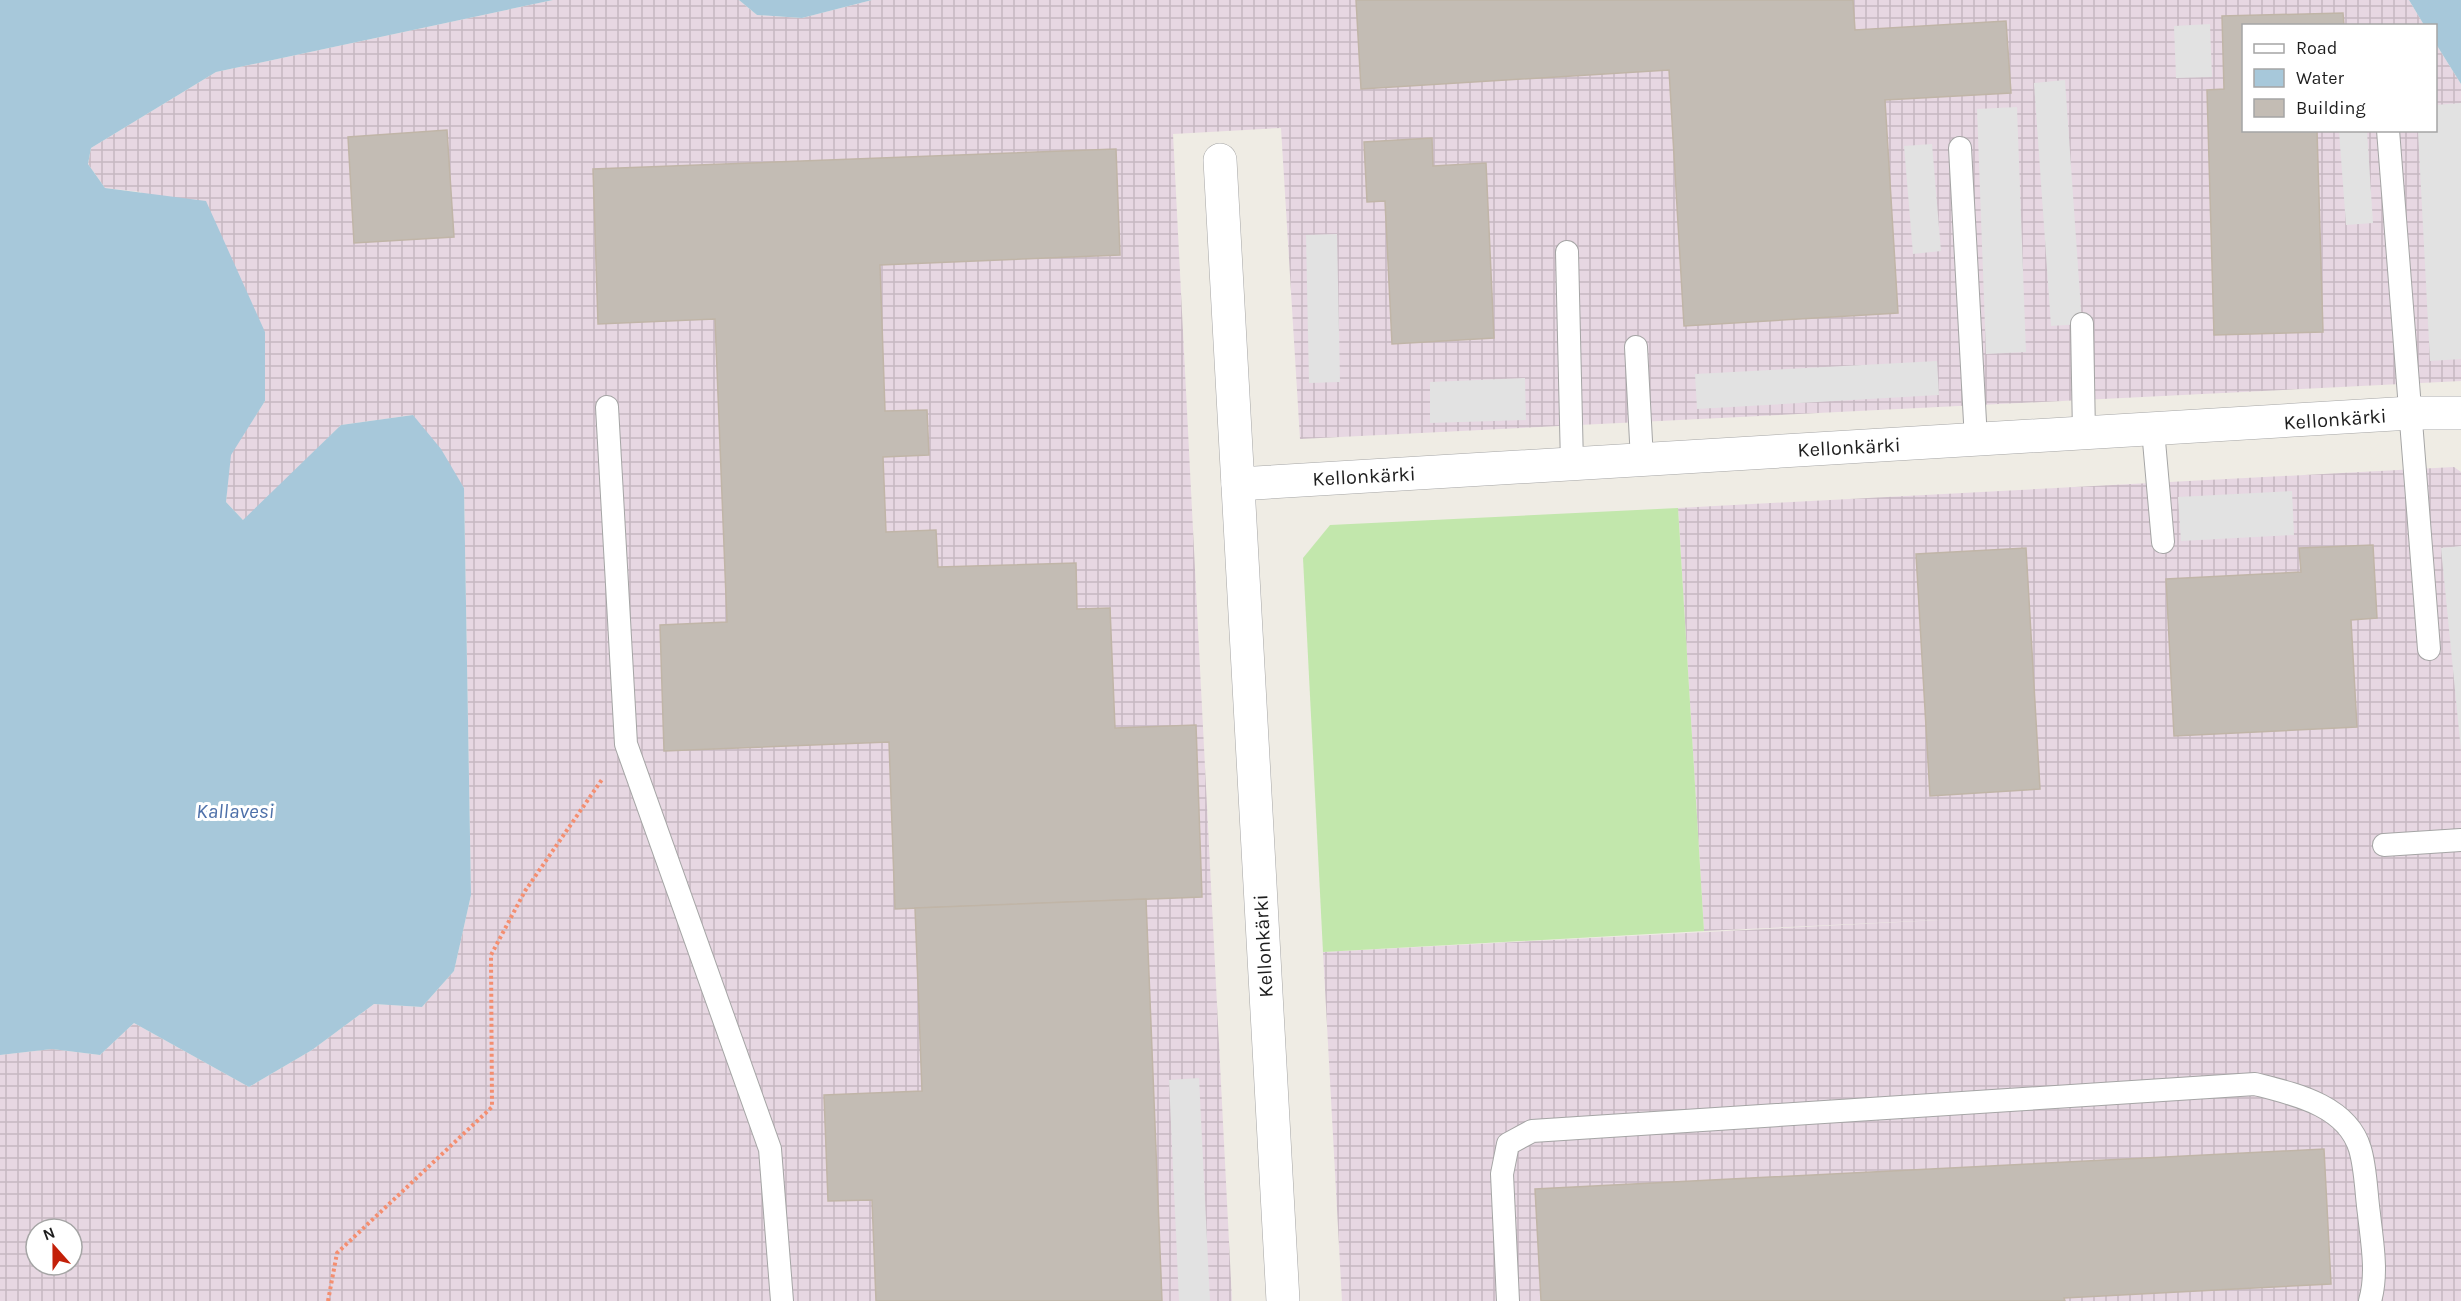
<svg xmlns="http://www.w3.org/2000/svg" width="2461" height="1301" viewBox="0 0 2461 1301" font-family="Karla,sans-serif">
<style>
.industrial{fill:url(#industrial-grid);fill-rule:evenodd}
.grass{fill:#c2e7ac}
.parking{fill:#e2e2e2}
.water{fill:#a7c8da}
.building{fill:#c3bcb4;stroke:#c0b5a7;stroke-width:1.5}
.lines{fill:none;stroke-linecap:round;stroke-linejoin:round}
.service-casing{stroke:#a5a5a5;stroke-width:24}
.minor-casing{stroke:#a5a5a5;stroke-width:34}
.path{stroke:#f48e70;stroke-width:4;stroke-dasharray:3 3;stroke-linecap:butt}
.service{stroke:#fff;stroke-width:22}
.minor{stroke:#fff;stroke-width:33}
.labels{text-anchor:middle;stroke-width:6;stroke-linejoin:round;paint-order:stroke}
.street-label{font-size:20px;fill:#1e1e1e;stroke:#fff}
.water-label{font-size:21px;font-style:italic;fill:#4e70a9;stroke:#fff}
</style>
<defs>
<pattern id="industrial-grid" width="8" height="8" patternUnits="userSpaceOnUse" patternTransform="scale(1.5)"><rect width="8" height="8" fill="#e7d7e2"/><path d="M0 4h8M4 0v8" fill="none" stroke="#c6b8c1"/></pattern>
</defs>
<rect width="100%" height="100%" fill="#efece4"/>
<g class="industrial">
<path d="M553,0H739L757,15L802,18L872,0H2409L2424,25L2244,26V130H2436V44L2461,84V381L1300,439L1281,128L1173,134L1232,1301H0V1055L52,1049L100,1055L134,1023L249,1087L312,1050L374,1004L422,1007L454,971L471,895L464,488L413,415L341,425L244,521L226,502L230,455L265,401L141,192L105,188L88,164L91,148L216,72ZM36,1229H72V1265H36Z"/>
<path d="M2454,467L2461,472V1301H1342L1323,952L1939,920L1704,931L1678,508Z"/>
</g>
<path class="grass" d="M1678,508L1704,931L1323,952L1303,558L1330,525Z"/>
<g class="parking">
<path d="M2210,24L2212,77L2176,78L2174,26Z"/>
<path d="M2065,80L2082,324L2051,326L2034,83Z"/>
<path d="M2461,103V359L2430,361L2418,131L2436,130V105Z"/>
<path d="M2017,107L2026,352L1986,354L1977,109Z"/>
<path d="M2339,131H2367L2373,223L2346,225Z"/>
<path d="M1932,144L1941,251L1913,254L1904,146Z"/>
<path d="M1337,234L1340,382L1309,383L1306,235Z"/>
<path d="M1937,361L1939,395L1697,409L1695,374Z"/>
<path d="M1525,378L1526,420L1430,423V382Z"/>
<path d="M2292,491L2294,535L2181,541L2178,497Z"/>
<path d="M2461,546V751L2441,548Z"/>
<path d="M1199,1078L1210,1301H1179L1169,1080Z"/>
</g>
<g class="water">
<path d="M0,0H553L216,72L91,148L88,164L105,188L206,201L265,332V401L231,455L226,502L243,520L341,425L413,415L441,449L464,488L471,895L454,971L422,1007L374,1004L312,1050L249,1087L134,1023L100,1055L52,1049L0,1055Z"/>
<path d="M739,0H872L802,18L757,15Z"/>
<path d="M2409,0H2461V84L2436,44V26L2424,25Z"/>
</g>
<g class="building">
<path d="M1356,0H1853L1855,30L2006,21L2011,93L1885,100L1898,313L1684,326L1669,70L1361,89Z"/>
<path d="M2343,13L2344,26H2244V130H2317L2323,332L2214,335L2207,90L2224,89L2222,16Z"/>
<path d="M447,130L454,237L354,243L348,137Z"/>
<path d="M1432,138L1433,166L1486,163L1494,338L1392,344L1385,201L1367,202L1364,142Z"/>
<path d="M1116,149L1120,255L880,265L885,411L927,410L929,455L883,457L886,532L936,530L938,567L1076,563L1077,609L1110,608L1115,728L1196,725L1202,897L895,909L889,742L664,751L660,625L727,622L715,319L598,324L593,169Z"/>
<path d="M2373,545L2377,618L2351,620L2357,727L2174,736L2166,579L2301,572L2299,548Z"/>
<path d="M2026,548L2040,789L1930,796L1916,554Z"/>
<path d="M1146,899L1162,1301H876L872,1200L828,1201L824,1095L922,1091L915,908Z"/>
<path d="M2324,1149L2331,1284L2064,1298L2065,1301H1541L1535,1189Z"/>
</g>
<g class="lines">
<g class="service-casing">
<g id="service">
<path d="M2388,130L2429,649"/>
<path d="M1960,148L1976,440"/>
<path d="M1567,252L1572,464"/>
<path d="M2082,324L2084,434"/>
<path d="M1636,347L1642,460"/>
<path d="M607,407L626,744L770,1149L782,1301"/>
<path d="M2153,430L2163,542"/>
<path d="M2384,845L2461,840"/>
<path d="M1508,1301L1502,1174L1508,1144L1532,1131L2255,1084C2294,1094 2347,1105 2360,1149C2366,1169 2366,1193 2369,1214C2372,1242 2378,1273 2370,1301"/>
</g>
</g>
<g class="minor-casing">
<g id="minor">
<path d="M1220,160L1283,1301"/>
<path d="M1238,484L2411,413H2461"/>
</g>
</g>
<path class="path" d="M328,1301L337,1253L492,1107L491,955L525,891L603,778"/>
<use href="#service" class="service"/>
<use href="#minor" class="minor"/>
</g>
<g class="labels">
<g class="street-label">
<text transform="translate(2335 419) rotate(-4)" y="7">Kellonkärki</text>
<text transform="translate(1849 447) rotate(-3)" y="7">Kellonkärki</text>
<text transform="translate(1364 476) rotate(-3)" y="7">Kellonkärki</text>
<text transform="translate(1263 946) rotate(-93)" y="7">Kellonkärki</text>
</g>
<g class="water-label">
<text x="235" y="818">Kallavesi</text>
</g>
</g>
<rect x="2242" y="24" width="195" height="108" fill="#ffffff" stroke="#a5a5a5" stroke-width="1.5"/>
<rect x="2254" y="44" width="30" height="9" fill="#ffffff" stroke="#a5a5a5" stroke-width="1.5"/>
<text x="2296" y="54" font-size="18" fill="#1e1e1e">Road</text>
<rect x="2254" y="69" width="30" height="18" fill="#a7c8da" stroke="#a5a5a5" stroke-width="1.5"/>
<text x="2296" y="84" font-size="18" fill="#1e1e1e">Water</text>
<rect x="2254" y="99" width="30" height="18" fill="#c3bcb4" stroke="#a5a5a5" stroke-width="1.5"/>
<text x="2296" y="114" font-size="18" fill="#1e1e1e">Building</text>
<g transform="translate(54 1247) rotate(339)"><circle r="28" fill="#ffffff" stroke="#a5a5a5" stroke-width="1.5"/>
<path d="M0-4.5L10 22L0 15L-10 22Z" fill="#c32009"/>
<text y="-9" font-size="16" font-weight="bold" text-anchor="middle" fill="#1e1e1e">N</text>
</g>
</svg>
